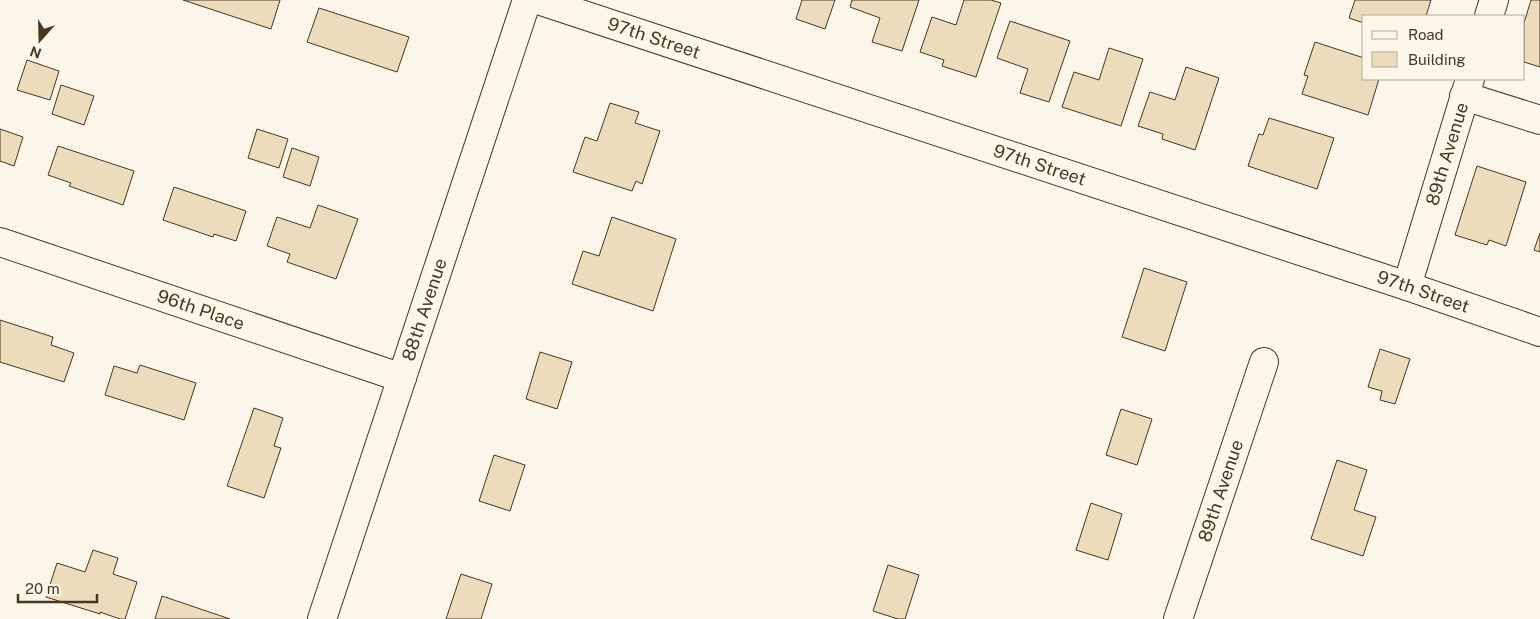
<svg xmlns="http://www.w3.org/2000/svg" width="1540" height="619" viewBox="0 0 1540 619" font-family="'Public Sans',sans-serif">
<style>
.building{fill:#ecdcbc;stroke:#4a3520}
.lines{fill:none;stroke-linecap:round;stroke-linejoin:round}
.minor-casing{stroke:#4a3520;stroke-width:30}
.minor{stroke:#fbf6e9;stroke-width:28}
.labels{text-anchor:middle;stroke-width:4;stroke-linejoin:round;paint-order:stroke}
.street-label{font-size:18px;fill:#4a3520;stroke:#fbf6e9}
</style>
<rect width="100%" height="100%" fill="#fbf6e9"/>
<g class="building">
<path d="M183,0H280L271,29Z"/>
<path d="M802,0H835L825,29L796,19Z"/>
<path d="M852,0H919L902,51L872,42L880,18L850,7Z"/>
<path d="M964,0H991L1001,3L976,77L942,66L944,60L920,52L932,17L956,25Z"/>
<path d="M1355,0H1431L1426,16H1364V23L1349,18Z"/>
<path d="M1531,0H1540V67L1524,62V23Z"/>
<path d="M319,8L409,37L397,72L307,42Z"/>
<path d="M1010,21L1070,41L1049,102L1020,93L1028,69L997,58Z"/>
<path d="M1315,42L1364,58V79H1379L1368,115L1302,94L1308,76L1304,75Z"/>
<path d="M1109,48L1143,59L1121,126L1062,107L1074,72L1099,80Z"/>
<path d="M27,60L59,71L50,100L17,90Z"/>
<path d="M1186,67L1219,78L1195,150L1162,139L1163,134L1138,126L1150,92L1175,100Z"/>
<path d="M61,85L94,96L84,125L52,114Z"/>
<path d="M610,103L639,112L635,123L660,131L642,184L636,181L632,191L573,172L585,137L597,141Z"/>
<path d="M1269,118L1334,138L1317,189L1248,166L1259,134L1263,135Z"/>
<path d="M0,129L23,137L14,166L0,161Z"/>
<path d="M257,129L288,139L279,168L248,158Z"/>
<path d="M58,146L134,171L123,205L69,186L71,183L48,175Z"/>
<path d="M292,148L319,157L310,186L283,177Z"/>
<path d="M1477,166L1526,182L1506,246L1489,240L1487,245L1455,235Z"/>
<path d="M174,187L246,211L236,241L214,234L213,237L163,220Z"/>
<path d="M318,205L358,219L336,279L287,262L290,254L267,246L277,217L310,228Z"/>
<path d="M612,217L676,239L653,311L572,284L583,251L599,256Z"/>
<path d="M1540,233V252L1534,250Z"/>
<path d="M1144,268L1187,282L1165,351L1122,337Z"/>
<path d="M0,320L53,337L51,345L74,353L64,382L0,362Z"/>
<path d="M1380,349L1410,359L1395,404L1380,400L1382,391L1368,387Z"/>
<path d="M540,352L572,362L557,409L526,399Z"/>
<path d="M140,365L196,383L184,420L105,395L114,366L137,373Z"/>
<path d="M254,408L283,418L274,446L281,448L264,498L227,486Z"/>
<path d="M1121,409L1152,419L1137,465L1106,455Z"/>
<path d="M494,455L525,465L510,511L479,501Z"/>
<path d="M1337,460L1367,470L1354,510L1376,517L1363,556L1311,539Z"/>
<path d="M1091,503L1122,514L1108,560L1076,550Z"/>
<path d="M93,550L118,558L113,574L137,582L125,619H120L100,612V614L46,597L57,563L85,572Z"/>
<path d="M888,565L919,575L905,619H898L873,611Z"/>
<path d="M461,574L492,584L481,619H446Z"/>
<path d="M162,596L230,619H155Z"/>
</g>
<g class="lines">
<g class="minor-casing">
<g id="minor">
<path id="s1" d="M538,0L1407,286L1540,332"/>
<path d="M1489,16L1494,0"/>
<path d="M1464,96L1540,120"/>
<path id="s2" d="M0,242L402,378"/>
<path id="s3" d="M1407,286L1470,79"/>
<path id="s4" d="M322,619L527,0"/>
<path id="s5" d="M1178,619L1264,362"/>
</g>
</g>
<use href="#minor" class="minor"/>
</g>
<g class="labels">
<g class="street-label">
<text dy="6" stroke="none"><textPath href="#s1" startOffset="122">97th Street</textPath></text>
<text dy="6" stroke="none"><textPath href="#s3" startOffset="138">89th Avenue</textPath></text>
<text dy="6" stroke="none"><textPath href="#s1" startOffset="528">97th Street</textPath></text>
<text dy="6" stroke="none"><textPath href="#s1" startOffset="932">97th Street</textPath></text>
<text dy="6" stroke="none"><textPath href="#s2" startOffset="212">96th Place</textPath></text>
<text dy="6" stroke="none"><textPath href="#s4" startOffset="326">88th Avenue</textPath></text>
<text dy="6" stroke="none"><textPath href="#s5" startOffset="135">89th Avenue</textPath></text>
</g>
</g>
<rect x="1362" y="15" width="162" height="65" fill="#fbf6e9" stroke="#b4a999"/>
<rect x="1372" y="31" width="25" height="8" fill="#fbf6e9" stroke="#b4a999"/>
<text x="1408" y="40" font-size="15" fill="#4a3520">Road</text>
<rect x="1372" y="52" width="25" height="15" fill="#ecdcbc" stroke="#b4a999"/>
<text x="1408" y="65" font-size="15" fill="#4a3520">Building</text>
<g transform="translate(40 40) rotate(200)" stroke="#fbf6e9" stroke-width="4" paint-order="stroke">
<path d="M0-4L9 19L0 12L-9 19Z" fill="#4a3520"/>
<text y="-8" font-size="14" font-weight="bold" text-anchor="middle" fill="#4a3520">N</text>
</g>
<path d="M18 594v8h79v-8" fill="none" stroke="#4a3520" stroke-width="2.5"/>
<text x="25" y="594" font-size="15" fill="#4a3520" stroke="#fbf6e9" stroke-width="4" paint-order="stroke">20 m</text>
</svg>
